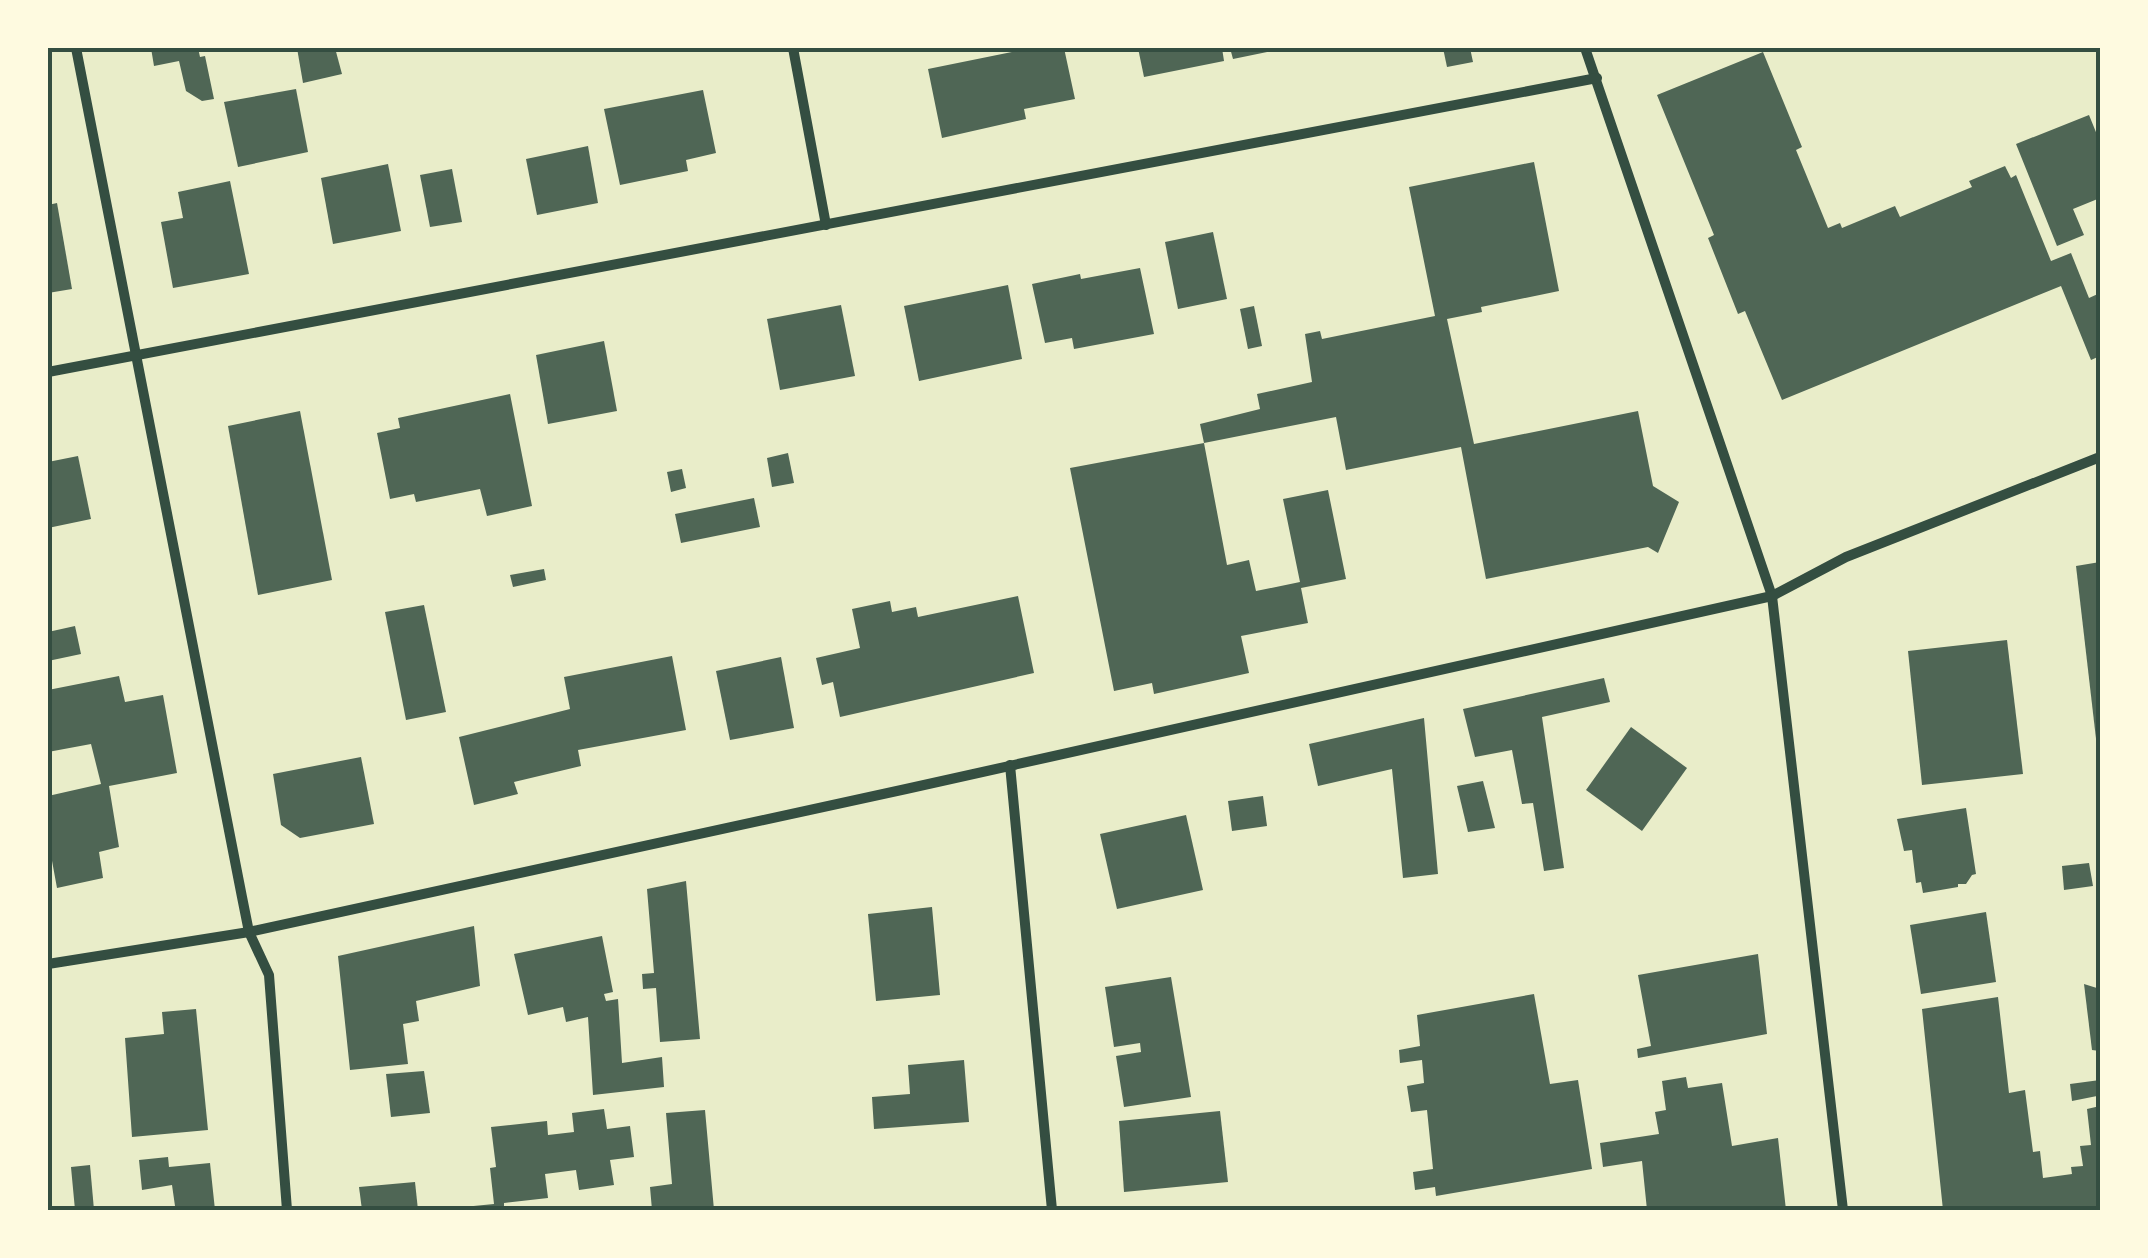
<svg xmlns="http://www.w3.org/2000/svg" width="2148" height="1258" viewBox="0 0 2148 1258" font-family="'IBM Plex Serif',serif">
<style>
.building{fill:#4f6655}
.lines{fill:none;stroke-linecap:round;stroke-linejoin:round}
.minor{stroke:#344e41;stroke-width:10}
.neatline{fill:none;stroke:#344e41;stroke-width:4}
</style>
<rect width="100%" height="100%" fill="#e9edc9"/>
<g class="building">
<path d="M151,48H198L200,57L205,56L214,99L202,101L186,91L179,61L154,66Z"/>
<path d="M297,48H335L342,74L303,83Z"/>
<path d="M1031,48H1064L1075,99L1024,109L1026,119L942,138L928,69Z"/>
<path d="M1138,48H1222L1224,61L1144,77Z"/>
<path d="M1230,48H1281V49L1233,59Z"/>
<path d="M1443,48H1470L1473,62L1447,67Z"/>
<path d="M1763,52L1802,147L1796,150L1828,228L1840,223L1842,228L1895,206L1900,217L1972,187L1969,181L2005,166L2011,178L2016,175L2051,261L2071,253L2089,298L2100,293V356L2091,360L2061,286L1782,400L1745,311L1738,314L1708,238L1714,235L1657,95Z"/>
<path d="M296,89L308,152L238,167L224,102Z"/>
<path d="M703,90L716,153L686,160L688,171L620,185L604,109Z"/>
<path d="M2089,115L2100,142V198L2073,209L2084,235L2057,246L2016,144Z"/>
<path d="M588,146L598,203L537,215L526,159Z"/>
<path d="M1534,162L1559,291L1481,307L1482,312L1447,319L1474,444L1638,411L1653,486L1679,502L1658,553L1648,547L1486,579L1461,447L1346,470L1336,417L1204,443L1227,565L1249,560L1256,591L1300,582L1283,499L1328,490L1346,579L1301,588L1308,623L1241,636L1249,673L1154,694L1152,683L1114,691L1070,468L1204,443L1200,424L1260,409L1257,394L1312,382L1305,334L1320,331L1322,339L1435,316L1409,187Z"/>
<path d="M388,164L401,231L333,244L321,178Z"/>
<path d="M452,169L462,222L430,227L420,175Z"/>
<path d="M230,181L249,274L173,288L161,222L183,218L178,192Z"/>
<path d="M57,203L72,289L48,293V205Z"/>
<path d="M1213,232L1227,299L1178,309L1165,242Z"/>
<path d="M1140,268L1154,334L1074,349L1072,338L1045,343L1032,284L1080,274L1081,279Z"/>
<path d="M1008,285L1022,359L919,381L904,306Z"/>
<path d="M841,305L855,376L780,390L767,319Z"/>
<path d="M1254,306L1262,346L1248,349L1240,309Z"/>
<path d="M604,341L617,411L548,424L536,355Z"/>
<path d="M510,394L532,506L487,516L480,489L416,502L414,494L390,499L377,433L400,428L398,418Z"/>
<path d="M300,411L332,580L258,595L228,426Z"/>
<path d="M788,453L794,483L772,487L767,458Z"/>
<path d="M78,456L91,519L48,528V462Z"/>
<path d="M682,469L686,488L671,492L667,472Z"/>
<path d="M754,498L760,527L681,543L675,514Z"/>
<path d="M2100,562V756H2098L2076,566Z"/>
<path d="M544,569L546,580L513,587L510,575Z"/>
<path d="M1018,596L1034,673L840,717L833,682L822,685L816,658L860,648L852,609L890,601L892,612L916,607L918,617Z"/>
<path d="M424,605L446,712L406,720L385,612Z"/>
<path d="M75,626L81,654L48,661V632Z"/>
<path d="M2007,640L2023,774L1922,785L1908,651Z"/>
<path d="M672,656L686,730L578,750L581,766L514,782L518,794L474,805L459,737L570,709L564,677Z"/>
<path d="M781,657L794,728L730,740L716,671Z"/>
<path d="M119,676L125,702L163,695L177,773L109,786L119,847L99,852L103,878L57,888L48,839V796L101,784L91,744L48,752V690Z"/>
<path d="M1604,678L1610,702L1542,717L1564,868L1544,871L1533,803L1522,804L1512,750L1475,757L1463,709Z"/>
<path d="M1424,718L1438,874L1403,878L1392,769L1318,786L1309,744Z"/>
<path d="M1631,727L1687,768L1642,831L1586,790Z"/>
<path d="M361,757L374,824L300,838L281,825L273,774Z"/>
<path d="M1483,781L1495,828L1468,832L1457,786Z"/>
<path d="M1263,796L1267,826L1232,831L1228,801Z"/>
<path d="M1966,808L1976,874L1972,875L1966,884H1958V887L1923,893L1921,882L1916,883L1912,850L1904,851L1897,819Z"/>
<path d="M1186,815L1203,890L1117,909L1100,834Z"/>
<path d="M2089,863L2093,886L2064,890L2062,866Z"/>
<path d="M686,881L700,1039L660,1042L656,988L643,989L642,974L654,973L647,889Z"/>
<path d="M932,907L940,995L876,1001L868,914Z"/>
<path d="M1986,912L1996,982L1921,994L1910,925Z"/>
<path d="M474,926L480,986L416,1001L419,1021L403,1024L408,1064L350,1070L338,956Z"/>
<path d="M602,936L613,992L604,994L606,1001L618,999L622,1063L662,1057L664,1087L593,1095L588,1017L566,1022L563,1007L528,1015L514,954Z"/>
<path d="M1758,954L1767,1034L1638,1058L1637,1049L1651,1046L1638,975Z"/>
<path d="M1171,977L1191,1097L1124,1107L1116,1056L1141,1052L1140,1043L1114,1047L1105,987Z"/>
<path d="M2084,984L2100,989V1051L2092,1050Z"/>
<path d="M1534,994L1550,1084L1578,1080L1592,1169L1436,1196L1435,1187L1415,1190L1413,1172L1433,1169L1427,1110L1411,1112L1407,1086L1424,1083L1422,1060L1400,1063L1399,1050L1420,1046L1417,1015Z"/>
<path d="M1998,997L2009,1093L2025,1090L2033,1152L2040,1151L2043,1178L2072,1174L2071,1167L2083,1166L2080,1146L2091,1145L2087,1109L2100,1106V1210H1943L1922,1009Z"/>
<path d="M196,1009L208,1130L132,1137L125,1038L164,1034L162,1012Z"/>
<path d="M964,1060L969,1122L874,1129L872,1097L910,1094L908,1065Z"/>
<path d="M424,1071L430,1113L391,1117L386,1074Z"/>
<path d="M1686,1077L1688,1088L1722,1083L1732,1146L1778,1138L1786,1210H1647L1642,1161L1603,1167L1600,1143L1659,1134L1655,1112L1666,1110L1662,1081Z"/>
<path d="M2100,1080V1106H2098L2097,1096L2072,1101L2070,1084Z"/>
<path d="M604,1109L607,1129L630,1126L634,1157L610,1160L614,1185L579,1190L576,1170L545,1174L548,1198L504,1203V1210H453V1208L494,1204L490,1168L496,1167L491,1127L547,1121L548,1135L574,1132L572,1113Z"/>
<path d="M705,1110L714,1210H652L650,1187L672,1184L666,1113Z"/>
<path d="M1220,1111L1228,1182L1124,1192L1119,1121Z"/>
<path d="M168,1157L169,1167L210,1163L215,1210H154L153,1208L175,1206L172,1185L142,1190L139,1160Z"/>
<path d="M90,1165L94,1210H75L71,1167Z"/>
<path d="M415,1182L418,1210H362L359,1187Z"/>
</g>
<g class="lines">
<g class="minor">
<path d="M76,48L242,897L249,932L269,975L287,1210"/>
<path d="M793,48L826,225"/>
<path d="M1585,48L1772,596L1843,1210"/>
<path d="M48,372L1597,78"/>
<path d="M1010,765L1052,1210"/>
<path d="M48,964L249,932L906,789L1772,596L1846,557L2100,457"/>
</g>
</g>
<rect width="2148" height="1258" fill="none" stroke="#fefae0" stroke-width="100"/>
<rect x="50" y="50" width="2048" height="1158" class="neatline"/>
</svg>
